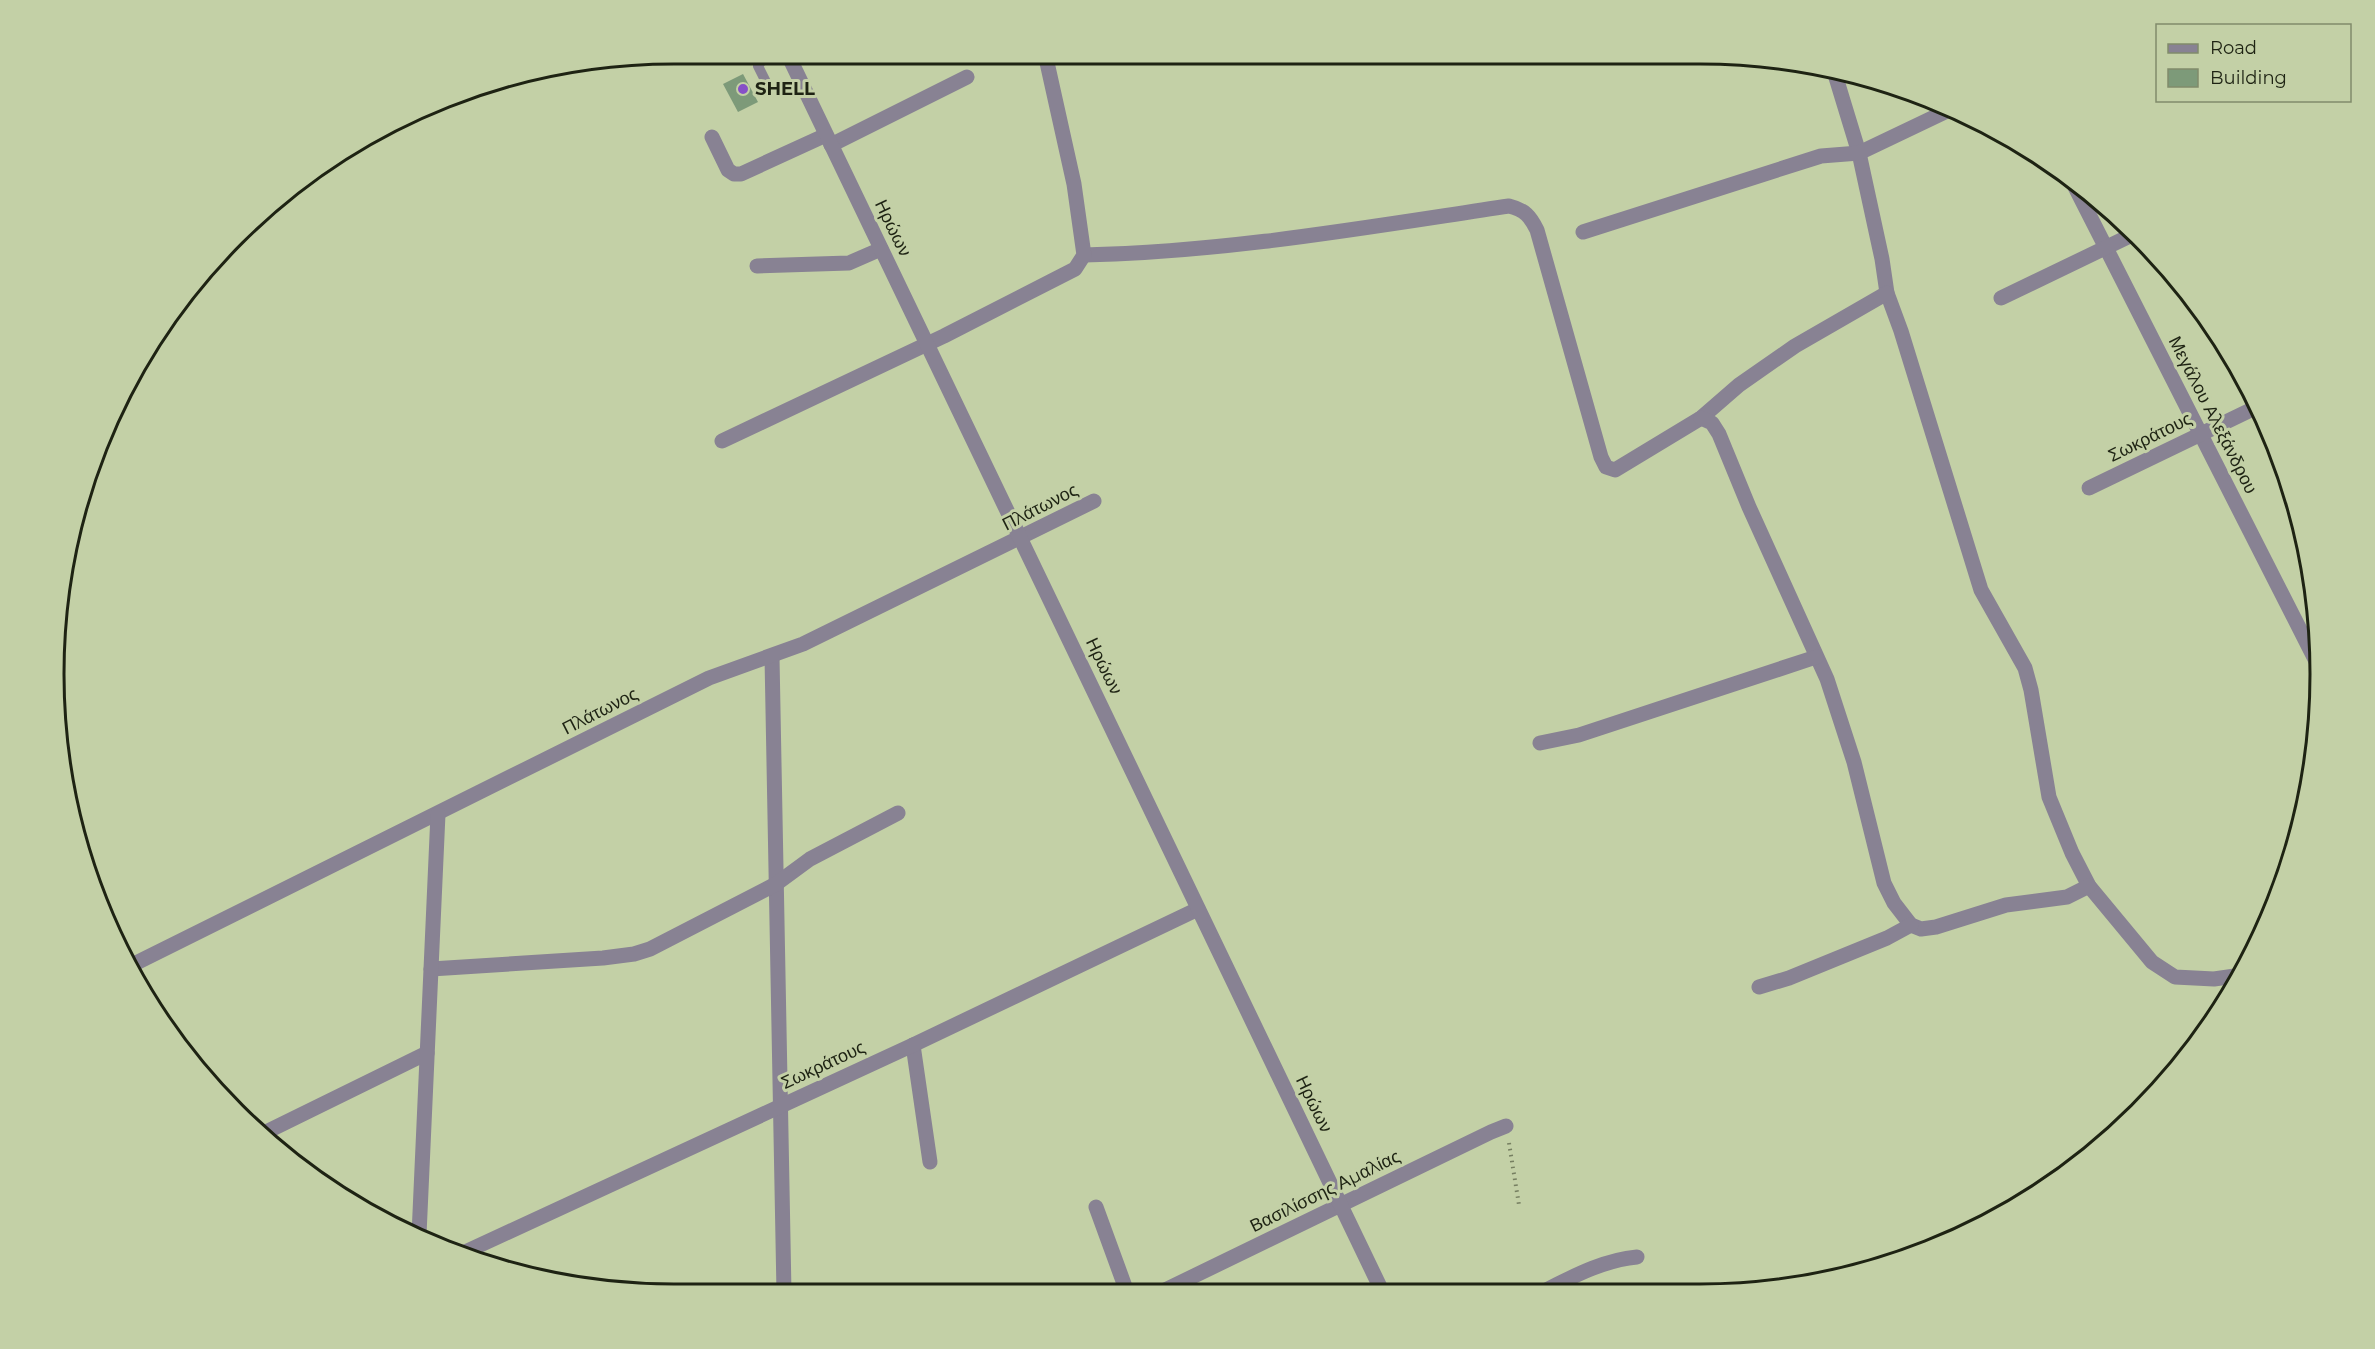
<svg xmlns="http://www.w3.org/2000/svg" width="2375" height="1349" viewBox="0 0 2375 1349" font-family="Montserrat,sans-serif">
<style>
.building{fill:#7d9a79}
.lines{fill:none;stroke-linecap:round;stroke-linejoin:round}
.path{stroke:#767f61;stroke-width:4;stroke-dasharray:1.5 4.5;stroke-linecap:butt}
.service{stroke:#888293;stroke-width:10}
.minor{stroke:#888293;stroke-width:15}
.tertiary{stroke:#888293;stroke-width:15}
.poi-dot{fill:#8650c7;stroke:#c3d0a6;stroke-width:2}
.labels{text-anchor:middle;stroke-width:6;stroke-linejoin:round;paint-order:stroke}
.poi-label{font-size:18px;font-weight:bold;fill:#1e2313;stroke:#c3d0a6;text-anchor:start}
.street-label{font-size:18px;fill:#1e2313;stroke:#c3d0a6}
.rim{fill:none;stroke:#1e2313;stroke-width:3}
</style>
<rect width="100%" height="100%" fill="#c3d0a6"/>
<path class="building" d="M743,74L758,102L738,112L723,84Z"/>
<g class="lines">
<path class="path" d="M1509,1143L1519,1205"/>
<path class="service" d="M763,59L758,66L770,90L807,93"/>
<g class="minor">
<path d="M1834,71L1859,153L1882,259L1887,293L1901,331L1981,590L2025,668L2031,690L2049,797L2072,853L2089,886L2152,962L2175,977L2214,979L2242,975"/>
<path d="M712,137L728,170L734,174H741L826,135"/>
<path d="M831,145L967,77"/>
<path d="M2072,181L2319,667"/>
<path d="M1583,232L1821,156L1859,153L1947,111"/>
<path d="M1084,255C1227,252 1368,227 1509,206C1525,210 1530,216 1537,230L1601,457L1606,467L1615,470L1701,418L1739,385L1795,346L1887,293"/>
<path d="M757,266L849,263L881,249"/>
<path d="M2001,298L2134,234"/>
<path d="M1701,418L1712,423L1719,434L1749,507L1827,679L1854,762L1884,883L1894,903L1911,925L1921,929L1936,927L2006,905L2067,897L2089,886"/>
<path d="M722,441L944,336L1075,269L1084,255L1074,184L1046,58"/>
<path d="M2089,488L2259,406"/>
<path d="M772,657L784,1293"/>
<path d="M1540,743L1579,735L1816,657"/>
<path d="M128,967L709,678L803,644L1094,501"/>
<path d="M431,969L603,958L634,954L650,949L776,884L810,859L898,813"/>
<path d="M1759,987L1789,978L1887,938L1911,925"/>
<path d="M913,1045L930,1162"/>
<path d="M260,1135L427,1053"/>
<path d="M1096,1207L1127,1292"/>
<path d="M419,1235L438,814"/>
<path d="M463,1253L913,1045L1198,909"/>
<path d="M1544,1291C1574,1276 1604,1260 1637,1257"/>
<path d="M1161,1292L1491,1132L1506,1126"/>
</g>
<path class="tertiary" d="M790,59L1382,1291"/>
</g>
<circle class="poi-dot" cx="743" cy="89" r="6"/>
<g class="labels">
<g class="poi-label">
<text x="755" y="95">SHELL</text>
</g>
<g class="street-label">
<text transform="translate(893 228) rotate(64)" y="6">Ηρώων</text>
<text transform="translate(2213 415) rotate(63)" y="6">Μεγάλου Αλεξάνδρου</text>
<text transform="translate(2150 437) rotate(-26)" y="6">Σωκράτους</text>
<text transform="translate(1040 507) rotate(-27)" y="6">Πλάτωνος</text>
<text transform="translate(1104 666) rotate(64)" y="6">Ηρώων</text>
<text transform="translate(600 711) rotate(-27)" y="6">Πλάτωνος</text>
<text transform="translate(823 1065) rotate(-25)" y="6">Σωκράτους</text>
<text transform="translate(1314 1104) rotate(64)" y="6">Ηρώων</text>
<text transform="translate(1325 1191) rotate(-26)" y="6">Βασιλίσσης Αμαλίας</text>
</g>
</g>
<path d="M0 0H2375V1349H0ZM674 64H1700A610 610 0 0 1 2310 674V674A610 610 0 0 1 1700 1284H674A610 610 0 0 1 64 674V674A610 610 0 0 1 674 64Z" fill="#c3d0a6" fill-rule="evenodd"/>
<path class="rim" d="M674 64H1700A610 610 0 0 1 2310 674V674A610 610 0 0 1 1700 1284H674A610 610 0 0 1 64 674V674A610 610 0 0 1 674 64Z"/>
<rect x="2156" y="24" width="195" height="78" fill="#c3d0a6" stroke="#818b6b" stroke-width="1.5"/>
<rect x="2168" y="44" width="30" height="9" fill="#888293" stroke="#818b6b" stroke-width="1.5"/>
<text x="2210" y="54" font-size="18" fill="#1e2313">Road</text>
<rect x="2168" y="69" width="30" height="18" fill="#7d9a79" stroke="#818b6b" stroke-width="1.5"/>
<text x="2210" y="84" font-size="18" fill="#1e2313">Building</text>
</svg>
